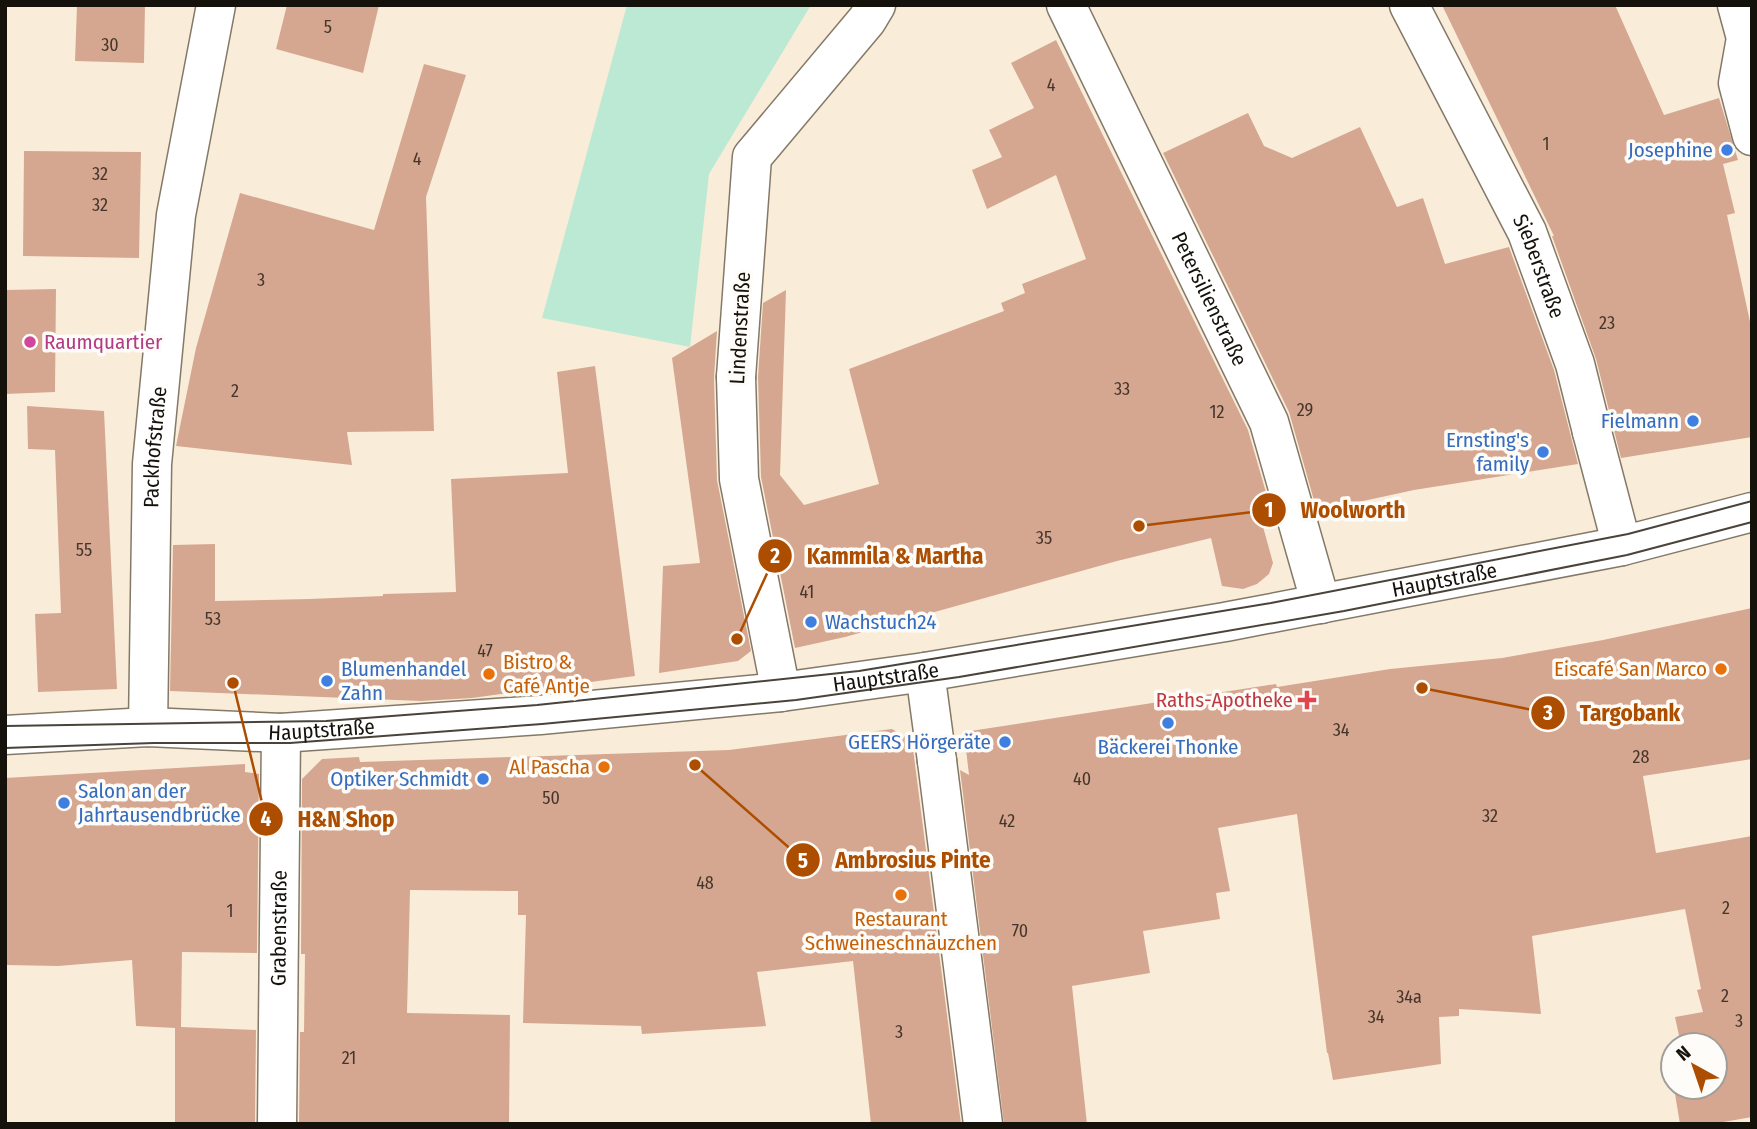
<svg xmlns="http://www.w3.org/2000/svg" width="1757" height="1129" viewBox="0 0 1757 1129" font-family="'Fira Sans Condensed',sans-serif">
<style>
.green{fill:#bce9d3}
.building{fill:#d6a790}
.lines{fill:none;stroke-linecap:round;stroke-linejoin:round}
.pedestrian-casing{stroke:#847968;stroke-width:41}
.minor-casing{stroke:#847968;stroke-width:41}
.pedestrian{stroke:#fff;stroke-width:38}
.minor{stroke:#fff;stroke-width:38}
.tram{stroke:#49433a;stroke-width:2}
.shop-dot{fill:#3f7fe0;stroke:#fefcf8;stroke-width:2.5}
.hotel-dot{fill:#d1479c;stroke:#fefcf8;stroke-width:2.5}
.food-dot{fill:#e8710a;stroke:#fefcf8;stroke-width:2.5}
.health-dot{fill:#e0444e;stroke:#fefcf8;stroke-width:2.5}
.labels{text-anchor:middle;stroke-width:7;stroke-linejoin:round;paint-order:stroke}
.number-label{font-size:18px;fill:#45362c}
.shop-label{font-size:21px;fill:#366cbe;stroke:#fefcf8;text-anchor:end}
.street-label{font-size:21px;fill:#15110b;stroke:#fefcf8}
.hotel-label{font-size:21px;fill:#b23c85;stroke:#fefcf8;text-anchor:start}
.food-label{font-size:21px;fill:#c56008;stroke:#fefcf8;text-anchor:end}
.health-label{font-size:21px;fill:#be3a42;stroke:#fefcf8;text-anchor:end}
.leader{fill:none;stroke:#ac4d00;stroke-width:2.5}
.callout-dot{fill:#ac4d00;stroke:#fefcf8;stroke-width:2.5}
.mark-label{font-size:21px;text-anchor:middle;font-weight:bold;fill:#fff}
.callout-label{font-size:23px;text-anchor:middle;font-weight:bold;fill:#ac4d00;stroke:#fefcf8;stroke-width:7;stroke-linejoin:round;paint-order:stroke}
</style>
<rect width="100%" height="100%" fill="#f9edda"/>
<path class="green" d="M627,5H811L709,174L690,347L542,318Z"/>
<g class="building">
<path d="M77,5H145L144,63L75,61Z"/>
<path d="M287,5H379L363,73L276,49Z"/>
<path d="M1442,5H1615L1664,115L1719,98L1738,160L1723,164L1735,213L1727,215L1752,331V437L1621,458L1596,359L1552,236H1554Z"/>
<path d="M1056,40L1248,430L1274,520L1262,523L1273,563L1269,574L1257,584L1243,589L1222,586L1211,538L1117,561L845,637L795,648L761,477L758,377L763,303L786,290L780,475L804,505L879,484L849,369L1004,311L1001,303L1025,293L1022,284L1086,259L1056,175L987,209L972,170L1002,157L989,130L1034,108L1011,63Z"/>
<path d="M424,64L466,75L426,197L434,431L347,432L352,465L176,446L196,348L240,193L374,230Z"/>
<path d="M1248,113L1264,146L1292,158L1360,127L1397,207L1423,198L1445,264L1509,247L1554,370L1578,464L1414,490L1317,511L1289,412L1163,153Z"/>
<path d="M24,151L141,152L139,258L23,256Z"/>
<path d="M56,289L55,392L5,394V290Z"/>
<path d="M717,331L714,378L717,480L751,651L738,661L659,673L663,566L700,563L672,358Z"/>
<path d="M595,366L635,676L472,698L421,701L170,691L173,545L215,544V601L309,599L383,596V594L456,592L451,479L568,473L557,372Z"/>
<path d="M27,406L104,411L117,689L38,692L35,614L61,613L55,450L28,449Z"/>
<path d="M1752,608V759L1643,776L1656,853L1752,836V1117L1712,1124H1680L1674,1088L1715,1087V1045H1681L1675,1017L1703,1012L1697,990L1701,989L1685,909L1532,936L1541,1014L1459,1009V1016L1439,1017L1441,1064L1333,1080L1328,1053H1327L1297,814L1218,828L1230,891L1216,893L1220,919L1143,931L1150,973L1072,986L1087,1124H1004L960,770L969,775L964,732L1276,684L1277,687L1390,669L1502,658L1603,640Z"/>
<path d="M892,729L912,741L961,1124H871L853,961L757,972L766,1026L642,1034L641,1026L523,1023L526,915H518V891L410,890L407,1013L510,1015L509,1124H299L300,1032H304L305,954H301L302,779L322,759L359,757L360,762L729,750Z"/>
<path d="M245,764V772L259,774L257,953L182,952L181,1027L256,1030L255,1124H175V1028L136,1026L132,960L58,966L5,965V778Z"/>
</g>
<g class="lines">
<g class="pedestrian-casing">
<g id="pedestrian">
<path d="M1737,5L1746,38L1738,83L1752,136"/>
<path d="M736,377L739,479L781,692"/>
<path d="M1592,432L1622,546"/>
<path d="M925,672L937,761"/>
<path id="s1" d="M5,735L148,727L281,733L540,715L781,692L925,672L1225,622L1622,546L1752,512"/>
</g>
</g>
<g class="minor-casing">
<g id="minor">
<path id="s2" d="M1066,5L1269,422L1321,604"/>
<path id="s3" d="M1409,5L1527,232L1575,364L1592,432"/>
<path d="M736,377L752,157L867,20L876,5"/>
<path id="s4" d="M148,727L152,464L176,215L216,5"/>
<path d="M937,761L983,1124"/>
<path id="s5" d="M277,1124L281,733"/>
</g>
</g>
<use href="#pedestrian" class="pedestrian"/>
<use href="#minor" class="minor"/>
<g class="tram">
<path d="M5,726L326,721L537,705L859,671L1271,603L1628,534L1752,501"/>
<path d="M5,748L154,743H290L542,724L796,700L959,677L1344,611L1627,555L1752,522"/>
</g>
</g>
<g class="shop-dot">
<circle cx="1727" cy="150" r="7"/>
<circle cx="1693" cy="421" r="7"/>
<circle cx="1543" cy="452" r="7"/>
<circle cx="811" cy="622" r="7"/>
<circle cx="327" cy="681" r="7"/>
<circle cx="1168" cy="723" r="7"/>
<circle cx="1005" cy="742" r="7"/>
<circle cx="483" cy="779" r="7"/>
<circle cx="64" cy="803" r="7"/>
</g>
<circle class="hotel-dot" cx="30" cy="342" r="7"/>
<g class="food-dot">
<circle cx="1721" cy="669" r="7"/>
<circle cx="489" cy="674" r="7"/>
<circle cx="604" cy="767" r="7"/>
<circle cx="901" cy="895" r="7"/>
</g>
<path class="health-dot" d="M1303.5 689.5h7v7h7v7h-7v7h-7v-7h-7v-7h7z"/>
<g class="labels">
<g class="number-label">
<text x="328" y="33">5</text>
<text x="110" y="51">30</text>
<text x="1051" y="91">4</text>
<text x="1546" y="150">1</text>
<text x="417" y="165">4</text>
<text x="100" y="180">32</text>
<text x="100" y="211">32</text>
<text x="261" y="286">3</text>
<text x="1607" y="329">23</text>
<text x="1122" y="395">33</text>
<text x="235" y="397">2</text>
<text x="1305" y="416">29</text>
<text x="1217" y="418">12</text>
<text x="1044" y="544">35</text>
<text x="84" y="556">55</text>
<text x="807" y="598">41</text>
<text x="213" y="625">53</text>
<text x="485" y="657">47</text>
<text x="1341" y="736">34</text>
<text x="1641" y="763">28</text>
<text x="1082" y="785">40</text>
<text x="551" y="804">50</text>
<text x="1490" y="822">32</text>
<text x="1007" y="827">42</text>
<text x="705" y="889">48</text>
<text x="1726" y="914">2</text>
<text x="230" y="917">1</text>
<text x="1020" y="937">70</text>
<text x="1725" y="1002">2</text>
<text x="1409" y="1003">34a</text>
<text x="1376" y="1023">34</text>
<text x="1739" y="1027">3</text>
<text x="899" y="1038">3</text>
<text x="349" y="1064">21</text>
</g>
<g class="shop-label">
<text x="1713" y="157">Josephine</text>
<text x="1679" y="428">Fielmann</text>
<text x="1529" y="447">Ernsting's<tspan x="1529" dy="24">family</tspan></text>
<text x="825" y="629" text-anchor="start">Wachstuch24</text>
<text x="341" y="676" text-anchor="start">Blumenhandel<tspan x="341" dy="24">Zahn</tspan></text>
<text x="991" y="749">GEERS Hörgeräte</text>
<text x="1168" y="754" text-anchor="middle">Bäckerei Thonke</text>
<text x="469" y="786">Optiker Schmidt</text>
<text x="78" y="798" text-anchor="start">Salon an der<tspan x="78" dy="24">Jahrtausendbrücke</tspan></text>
</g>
<g class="street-label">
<text dy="7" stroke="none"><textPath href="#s3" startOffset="292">Sieberstraße</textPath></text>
<text dy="7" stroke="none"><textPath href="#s2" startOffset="327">Petersilienstraße</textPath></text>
<text transform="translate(740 328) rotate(-87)" y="7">Lindenstraße</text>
<text dy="7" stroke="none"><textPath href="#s4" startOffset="280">Packhofstraße</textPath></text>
<text dy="7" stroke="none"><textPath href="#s1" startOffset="1451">Hauptstraße</textPath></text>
<text dy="7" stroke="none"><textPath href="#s1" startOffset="884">Hauptstraße</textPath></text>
<text dy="7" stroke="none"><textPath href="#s1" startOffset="317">Hauptstraße</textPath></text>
<text dy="7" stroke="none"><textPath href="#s5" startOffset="196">Grabenstraße</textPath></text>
</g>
<g class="hotel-label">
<text x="44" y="349">Raumquartier</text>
</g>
<g class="food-label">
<text x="503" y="669" text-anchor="start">Bistro &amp;<tspan x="503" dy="24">Café Antje</tspan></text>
<text x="1707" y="676">Eiscafé San Marco</text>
<text x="590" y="774">Al Pascha</text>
<text x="901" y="926" text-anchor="middle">Restaurant<tspan x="901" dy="24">Schweineschnäuzchen</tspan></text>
</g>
<g class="health-label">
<text x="1293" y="707">Raths-Apotheke</text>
</g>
</g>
<path class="leader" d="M1139 526L1269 510M737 639L775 556M1422 688L1548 713M233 683L266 819M695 765L803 860"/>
<g class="callout-dot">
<circle cx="1139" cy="526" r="7"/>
<circle cx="737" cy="639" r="7"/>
<circle cx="1422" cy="688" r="7"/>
<circle cx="233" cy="683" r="7"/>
<circle cx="695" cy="765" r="7"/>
<circle cx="1269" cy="510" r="18"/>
<circle cx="775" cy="556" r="18"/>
<circle cx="1548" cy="713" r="18"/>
<circle cx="266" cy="819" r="18"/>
<circle cx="803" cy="860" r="18"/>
</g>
<g class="mark-label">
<text x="1269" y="517">1</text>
<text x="775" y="563">2</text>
<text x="1548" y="720">3</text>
<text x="266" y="826">4</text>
<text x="803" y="868">5</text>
</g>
<g class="callout-label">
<text x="1353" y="518">Woolworth</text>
<text x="895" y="564">Kammila &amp; Martha</text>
<text x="1630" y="721">Targobank</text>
<text x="346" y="827">H&amp;N Shop</text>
<text x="913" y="868">Ambrosius Pinte</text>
</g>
<rect width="1757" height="1129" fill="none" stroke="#15110b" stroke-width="14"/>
<g transform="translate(1694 1066) rotate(320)"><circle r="33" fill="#fefcf8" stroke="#a19e99" stroke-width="2"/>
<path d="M0-5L12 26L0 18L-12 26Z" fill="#ac4d00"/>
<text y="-10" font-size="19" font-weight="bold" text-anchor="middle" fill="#15110b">N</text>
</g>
</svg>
